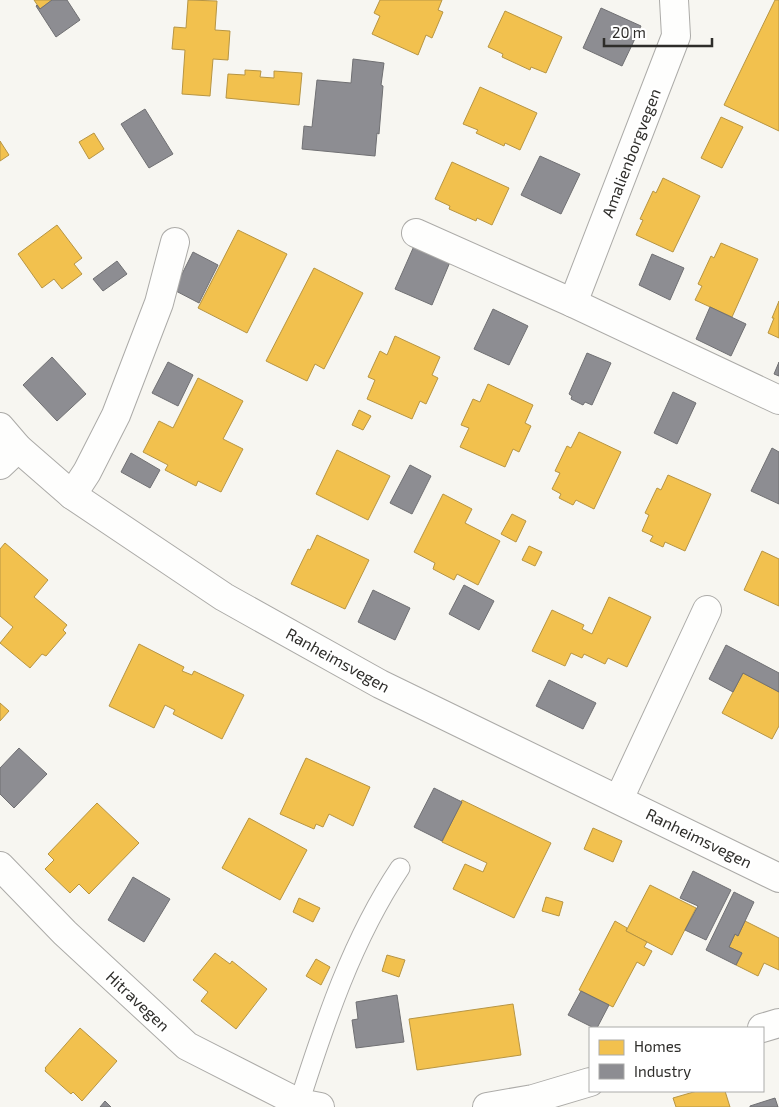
<svg xmlns="http://www.w3.org/2000/svg" width="779" height="1107" viewBox="0 0 779 1107" font-family="'Exo 2',sans-serif">
<style>
.homes{fill:#f2c14e;stroke:#b79543}
.industry{fill:#8d8d92;stroke:#707073}
.lines{fill:none;stroke-linecap:round;stroke-linejoin:round}
.service-casing{stroke:#acaba8;stroke-width:21}
.minor-casing{stroke:#acaba8;stroke-width:30}
.tertiary-casing{stroke:#acaba8;stroke-width:30}
.service{stroke:#fefefd;stroke-width:19}
.minor{stroke:#fefefd;stroke-width:28}
.tertiary{stroke:#fefefd;stroke-width:28}
.labels{text-anchor:middle;stroke-width:5;stroke-linejoin:round;paint-order:stroke}
.street-label{font-size:16px;fill:#2e2d2a;stroke:#fff}
</style>
<rect width="100%" height="100%" fill="#f7f6f1"/>
<g class="homes">
<path d="M34,0H52L40,9Z"/>
<path d="M188,0L217,1L215,30L230,31L228,60L213,59L210,96L182,94L185,50L172,49L174,27L186,28Z"/>
<path d="M380,0H442L438,10L443,12L432,38L426,35L418,55L372,34L380,16L374,13Z"/>
<path d="M775,0H779V131L724,105Z"/>
<path d="M505,11L562,37L546,73L531,67L530,70L502,57L503,54L488,47Z"/>
<path d="M245,70L261,71L260,77L274,78V71L302,73L299,105L226,98L228,74L245,75Z"/>
<path d="M480,87L537,113L520,150L505,143L504,146L476,133L478,130L463,124Z"/>
<path d="M721,117L743,127L722,168L701,158Z"/>
<path d="M94,133L104,149L89,159L79,142Z"/>
<path d="M0,141L9,155L0,161Z"/>
<path d="M452,162L509,188L492,225L477,218L476,221L449,209L450,206L435,199Z"/>
<path d="M663,178L700,196L673,252L636,235L643,220L640,219L653,191L656,193Z"/>
<path d="M57,225L82,258L74,264L82,274L62,289L54,279L42,288L18,254Z"/>
<path d="M238,230L287,254L247,333L198,308Z"/>
<path d="M721,243L758,259L732,317L695,300L702,286L698,284L711,256L714,258Z"/>
<path d="M314,268L363,293L324,369L315,364L307,381L266,361Z"/>
<path d="M779,301V338L768,333L774,318H772Z"/>
<path d="M395,336L440,357L432,375L438,378L426,404L420,401L412,419L367,399L375,380L368,377L380,351L387,355Z"/>
<path d="M198,378L243,401L223,439L243,449L221,492L198,481L196,486L165,470L168,465L143,452L159,421L173,428Z"/>
<path d="M488,384L533,405L525,423L531,426L519,452L513,449L505,467L460,447L469,428L461,425L473,399L480,402Z"/>
<path d="M359,410L371,416L363,430L352,425Z"/>
<path d="M579,432L621,452L594,509L576,500L573,505L559,498L561,494L552,489L560,473L555,471L567,446L571,448Z"/>
<path d="M337,450L390,476L368,520L316,494Z"/>
<path d="M668,475L711,494L685,551L665,542L663,547L650,541L653,536L642,531L649,515L645,513L657,488L661,490Z"/>
<path d="M443,494L472,509L465,523L500,541L478,585L457,574L454,580L433,569L435,563L414,552Z"/>
<path d="M512,514L526,521L516,542L501,534Z"/>
<path d="M317,535L369,560L345,609L291,584L308,549L310,550Z"/>
<path d="M5,543L48,580L34,597L67,625L63,630L66,633L46,656L42,654L30,668L0,643L13,627L0,616V549Z"/>
<path d="M529,546L542,552L535,566L522,560Z"/>
<path d="M762,551L779,559V606L744,590Z"/>
<path d="M609,597L651,617L627,667L608,658L605,664L584,654L582,658L571,653L565,666L532,651L552,610L584,625L582,629L592,634Z"/>
<path d="M139,644L184,667L182,671L192,675L194,671L244,695L222,739L173,714L175,710L165,705L154,728L109,706Z"/>
<path d="M743,673L779,692V726L772,739L722,713Z"/>
<path d="M0,703L9,711L0,721Z"/>
<path d="M306,758L370,787L353,826L329,814L323,827L316,824L314,829L280,814Z"/>
<path d="M462,800L551,843L514,918L453,889L465,864L483,872L487,863L442,842Z"/>
<path d="M97,803L139,843L89,894L79,884L70,893L45,869L54,860L48,854Z"/>
<path d="M249,818L307,850L280,900L222,868Z"/>
<path d="M593,828L622,841L613,862L584,849Z"/>
<path d="M650,885L696,908L672,955L626,931Z"/>
<path d="M546,897L563,902L559,916L542,911Z"/>
<path d="M299,898L320,908L313,922L293,912Z"/>
<path d="M615,921L627,928L626,931L647,942L644,947L652,951L644,966L637,962L613,1007L579,990Z"/>
<path d="M745,921L779,938V970L764,963L758,976L736,965L742,953L729,947L735,934L738,936Z"/>
<path d="M215,953L230,964L232,961L267,989L236,1029L201,1001L208,992L193,980Z"/>
<path d="M387,955L405,960L399,977L382,971Z"/>
<path d="M316,959L330,967L321,985L306,976Z"/>
<path d="M513,1004L521,1055L417,1070L409,1019Z"/>
<path d="M80,1028L117,1061L82,1101L73,1092L71,1094L45,1071L46,1069L45,1068Z"/>
<path d="M697,1091H725L730,1107H676L673,1098Z"/>
</g>
<g class="industry">
<path d="M52,0H67L80,20L56,37L36,6L37,5L40,9Z"/>
<path d="M601,8L641,26L622,66L583,48Z"/>
<path d="M353,59L384,63L381,85L383,86L379,134L377,133L375,156L302,149L304,126L312,127L317,80L351,83Z"/>
<path d="M145,109L173,154L149,168L121,124Z"/>
<path d="M540,156L580,174L561,214L521,195Z"/>
<path d="M414,246L450,262L432,305L395,289Z"/>
<path d="M193,252L218,265L199,303L174,290Z"/>
<path d="M652,254L684,268L670,300L639,285Z"/>
<path d="M117,261L127,274L103,291L93,279Z"/>
<path d="M710,307L746,324L731,356L696,339Z"/>
<path d="M493,309L528,326L509,365L474,349Z"/>
<path d="M587,353L611,363L592,405L585,402L583,405L571,399L572,396L569,394Z"/>
<path d="M52,357L86,394L57,421L23,385Z"/>
<path d="M168,362L193,375L178,406L152,393Z"/>
<path d="M779,362V376L774,374Z"/>
<path d="M673,392L696,403L677,444L654,433Z"/>
<path d="M772,448L779,452V504L751,491Z"/>
<path d="M131,453L160,470L150,488L121,472Z"/>
<path d="M410,465L431,476L412,514L390,503Z"/>
<path d="M464,585L494,601L479,630L449,614Z"/>
<path d="M373,590L410,608L395,640L358,622Z"/>
<path d="M726,645L779,673V692L743,673L733,692L709,679Z"/>
<path d="M549,680L596,703L583,729L536,706Z"/>
<path d="M19,748L47,774L14,808L0,794V768Z"/>
<path d="M434,788L462,802L442,841L414,827Z"/>
<path d="M693,871L731,890L706,940L685,930L698,906L680,898Z"/>
<path d="M133,877L170,899L144,942L108,920Z"/>
<path d="M734,892L754,902L738,936L735,934L729,947L742,953L736,965L706,950Z"/>
<path d="M581,991L609,1005L597,1028H594L568,1015Z"/>
<path d="M397,995L404,1042L356,1048L352,1020L358,1019L356,1002Z"/>
<path d="M775,1098L778,1107H750V1106Z"/>
<path d="M105,1101L111,1107H100Z"/>
</g>
<g class="lines">
<g class="service-casing">
<path id="service" d="M299,1103C325,1022 352,940 400,868"/>
</g>
<g class="minor-casing">
<g id="minor">
<path d="M416,233L573,303L779,400"/>
<path d="M573,303L676,36L674,0"/>
<path d="M0,465L18,448"/>
<path d="M72,495L87,472L116,415L159,303L175,242"/>
<path d="M619,799L707,610"/>
<path d="M0,866L65,933L187,1046L299,1103L320,1107"/>
<path d="M762,1028L779,1023"/>
<path d="M487,1107L533,1099L590,1082"/>
</g>
</g>
<g class="tertiary-casing">
<path id="tertiary" d="M0,427L18,448L72,495L224,597L380,684L779,878"/>
</g>
<use href="#service" class="service"/>
<use href="#minor" class="minor"/>
<use href="#tertiary" class="tertiary"/>
</g>
<g class="labels">
<g class="street-label">
<text transform="translate(631 153) rotate(-69)" y="6">Amalienborgvegen</text>
<text transform="translate(338 660) rotate(29)" y="6">Ranheimsvegen</text>
<text transform="translate(699 838) rotate(26)" y="6">Ranheimsvegen</text>
<text transform="translate(138 1001) rotate(43)" y="6">Hitravegen</text>
</g>
</g>
<rect x="589" y="1027" width="175" height="65" fill="#ffffff" stroke="#ababaa"/>
<rect x="599" y="1040" width="25" height="15" fill="#f2c14e" stroke="#ababaa"/>
<text x="634" y="1052" font-size="15" fill="#2e2d2a">Homes</text>
<rect x="599" y="1064" width="25" height="15" fill="#8d8d92" stroke="#ababaa"/>
<text x="634" y="1077" font-size="15" fill="#2e2d2a">Industry</text>
<path d="M604 38v8h108v-8" fill="none" stroke="#2e2d2a" stroke-width="2.5"/>
<text x="612" y="38" font-size="15" fill="#2e2d2a" stroke="#ffffff" stroke-width="4" paint-order="stroke">20 m</text>
</svg>
